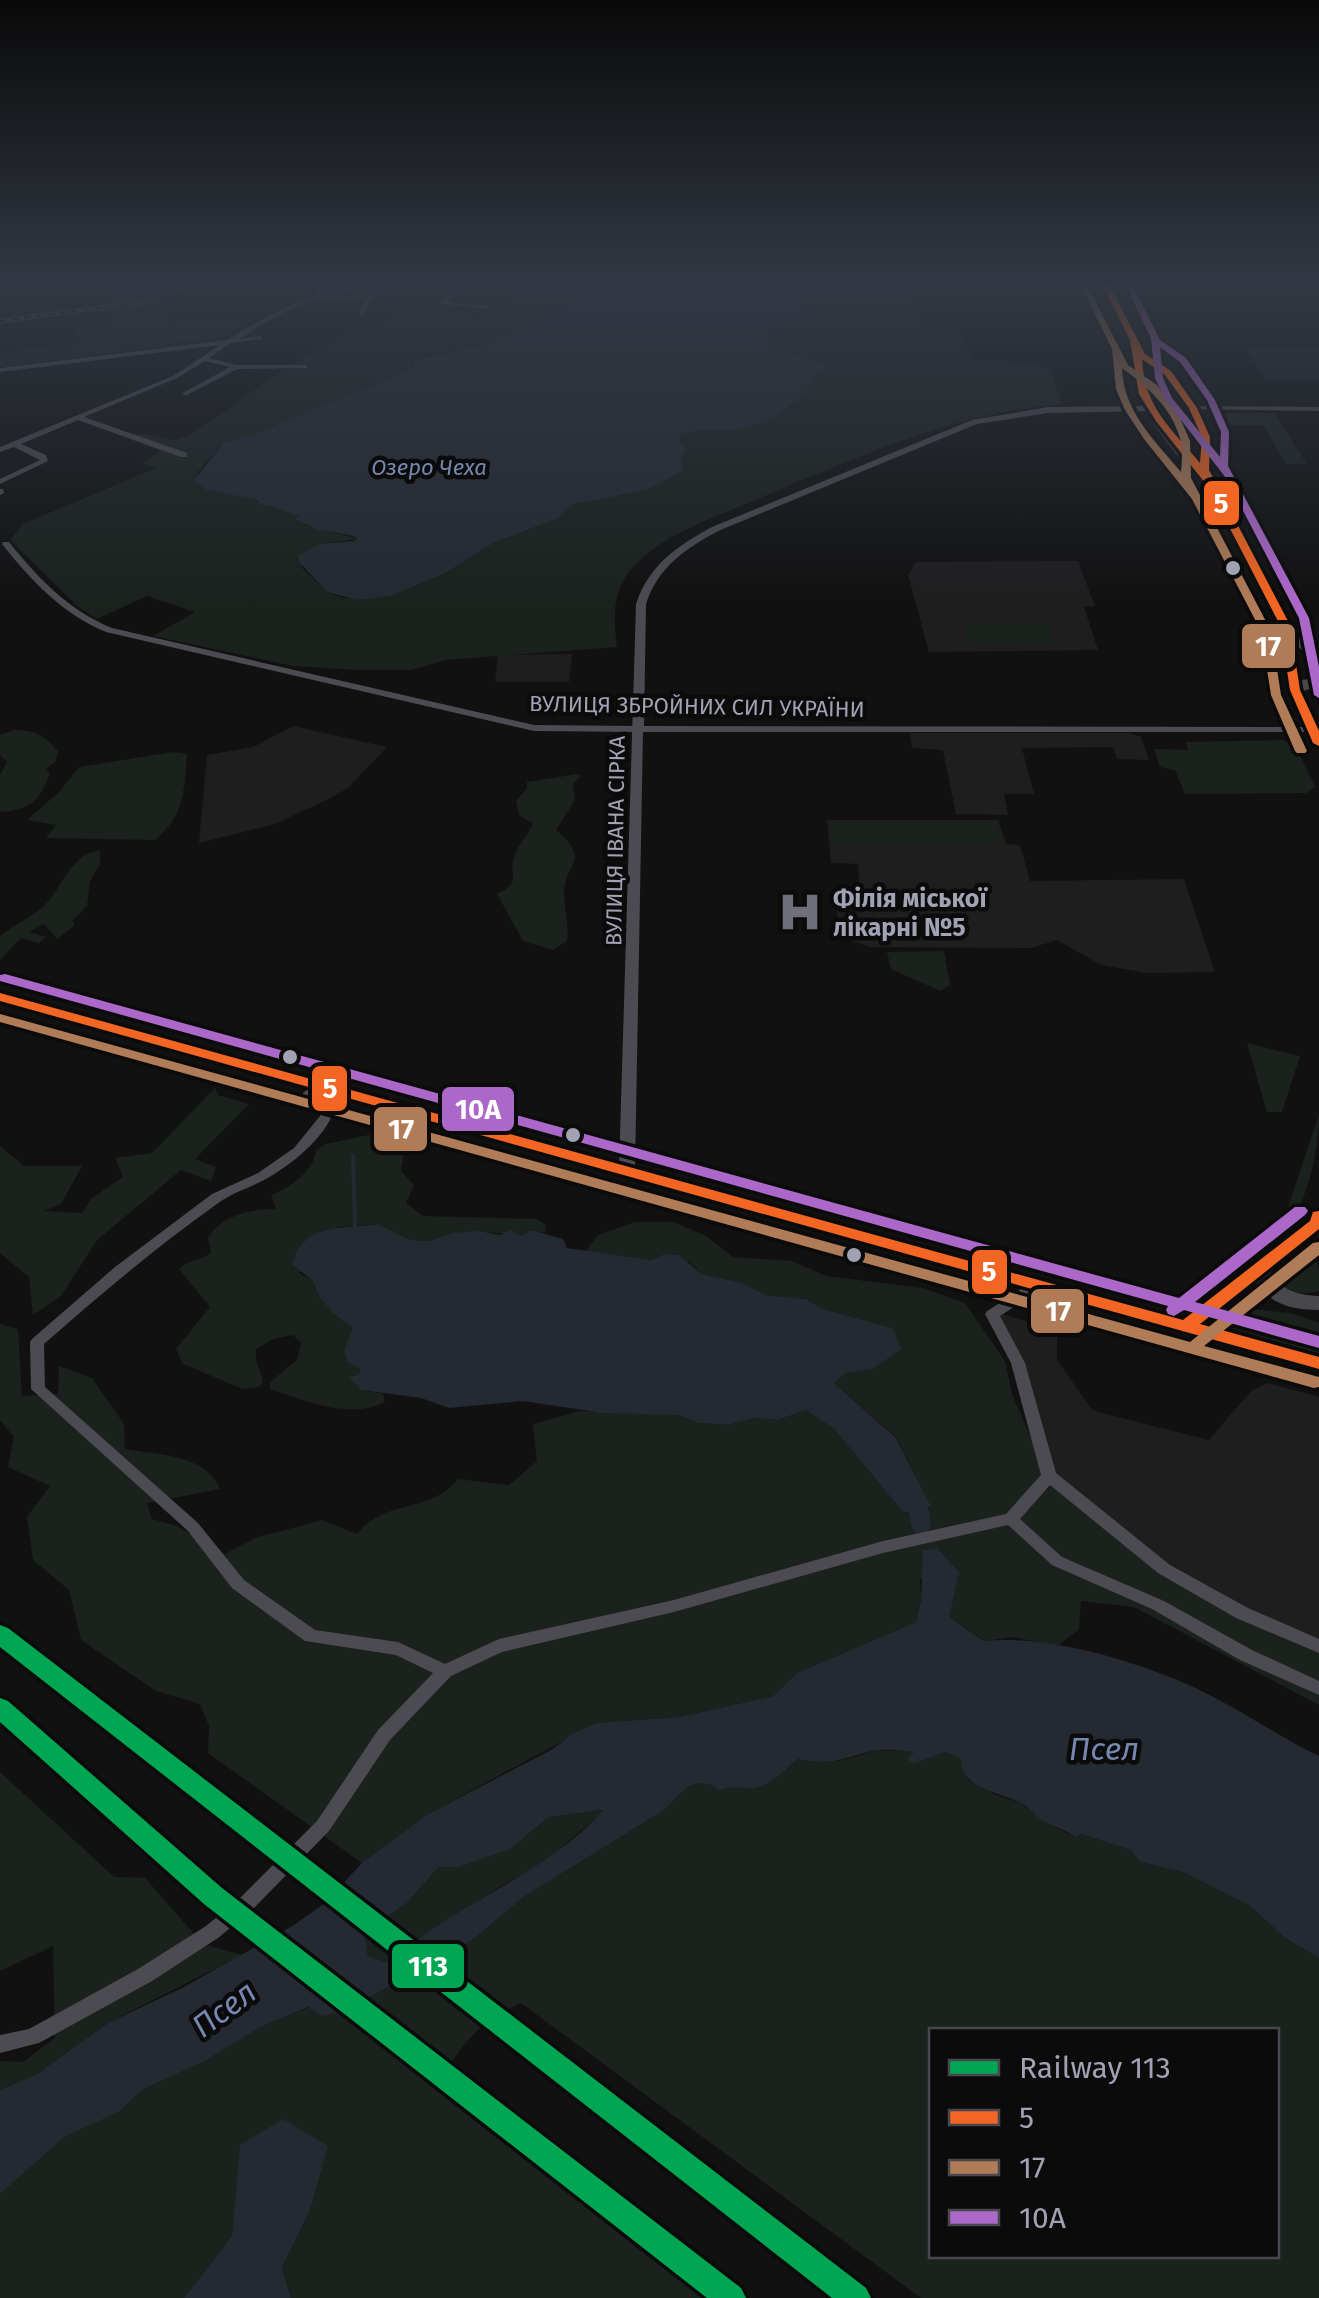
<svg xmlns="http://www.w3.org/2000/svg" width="1319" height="2298" viewBox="0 0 1319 2298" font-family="'Fira Sans',sans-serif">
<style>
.built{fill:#1e1e1f}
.green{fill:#1b211d;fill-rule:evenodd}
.water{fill:#242932;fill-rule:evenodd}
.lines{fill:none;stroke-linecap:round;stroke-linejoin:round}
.stream{stroke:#242932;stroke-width:4}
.river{stroke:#242932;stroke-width:20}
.minor{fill:#4b4b51;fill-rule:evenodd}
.tertiary{fill:#4b4b51;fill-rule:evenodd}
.primary{fill:#47474c;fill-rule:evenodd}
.rail-casing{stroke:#46464a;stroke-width:5}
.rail{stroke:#0b0b0c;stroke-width:2.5;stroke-dasharray:6;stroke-linecap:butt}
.bus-1-casing{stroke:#0b0b0c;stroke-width:7}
.bus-2-casing{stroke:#0b0b0c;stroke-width:7}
.bus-3-casing{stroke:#0b0b0c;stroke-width:7}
.bus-1{fill:#f26522;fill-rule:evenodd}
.bus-2{fill:#b07c57;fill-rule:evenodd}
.bus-3{fill:#ac68c9;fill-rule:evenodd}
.rail-1-casing{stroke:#0b0b0c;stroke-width:7}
.rail-1{fill:#00a651;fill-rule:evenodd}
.bus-dot{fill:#a1a2b3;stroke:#0b0b0c;stroke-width:4}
.labels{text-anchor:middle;stroke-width:9;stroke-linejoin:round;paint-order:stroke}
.far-water-label{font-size:22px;font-style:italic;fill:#7687b0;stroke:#0b0b0c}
.far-street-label{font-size:22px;fill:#a1a2b3;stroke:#0b0b0c}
.poi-label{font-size:25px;font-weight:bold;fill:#a1a2b3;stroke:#0b0b0c;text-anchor:start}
.near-water-label{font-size:32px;font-style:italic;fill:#7687b0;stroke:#0b0b0c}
.line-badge{stroke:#0b0b0c;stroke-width:4}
.badge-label{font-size:28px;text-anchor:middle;font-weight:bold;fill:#fff}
</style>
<rect width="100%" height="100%" fill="#111"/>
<g class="built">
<path d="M181,318L247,320L228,336L166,344L168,328Z"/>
<path d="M1319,348V380H1266L1245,349Z"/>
<path d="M1078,561L1095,606L1084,607L1098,650L929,652L908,575L916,562Z"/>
<path d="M572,654L569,682H495L498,655Z"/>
<path d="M293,726L387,747L349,787L333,797L275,824L199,843L207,755L253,747Z"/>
<path d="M910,733H1130L1141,737L1149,760L1117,759L1113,747L1022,748L1034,794H1004L1008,815L956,814L943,750L912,748Z"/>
<path d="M827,820H998L1006,844L1020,845L1030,881L1184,879L1215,972L1147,973L1101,965L1057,940L1031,948L870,947L839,937L836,897L860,896L858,864L831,863Z"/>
<path d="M1002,1314L1057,1330V1360L1091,1408L1098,1412L1209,1440L1251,1391L1267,1383L1319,1397V1642L1229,1601L1165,1563L1050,1469L997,1318Z"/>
</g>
<g class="green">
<path d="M84,280H145L172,318L169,333L163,337L166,346L0,367V352L71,344L72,340L87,337L77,335L73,326L135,317L109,318V311L120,307L112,294L119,291H92Z"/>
<path d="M527,280H607L604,287L480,346L416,358L409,362L419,365L412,369L251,436L224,442L196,474L230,494L255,499L257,504C276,503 286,512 303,517L305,525L358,539L320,544L301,567L327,592L343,598L392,596L446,573L495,542L557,519L571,504L590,498L628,495L677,474L681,435C698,428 712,432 729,430C763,426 801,405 815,374C799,359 781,353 766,339V329L796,326L789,291L783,288L786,280H901L917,289L910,307L921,323L955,324L972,359L1035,363L1050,370L1062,404C953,414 857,457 758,499C718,516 668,532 637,563C612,587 613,616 617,647L445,660L412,670H355L293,666L153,636L195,612L147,596L97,619L79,608L10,540L23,524L156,468L142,463L160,451L142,444L137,433L175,440L185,437C258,393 339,314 429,313C446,313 465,317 482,318Z"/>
<path d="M1158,384L1171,386L1196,431L1169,430L1147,386Z"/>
<path d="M1210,413H1274L1307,464H1286L1263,425H1217Z"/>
<path d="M1049,623L1057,645L969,646L962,624Z"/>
<path d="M14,730C33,729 47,736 58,752L55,762L46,769L50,774C40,801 29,810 0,812V775L7,762L0,755V735Z"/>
<path d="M1283,740L1296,746L1315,787L1306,793L1185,794L1175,770L1160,767L1154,749L1188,750L1186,742Z"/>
<path d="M173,752L187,754C184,792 185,814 155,840L46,838L56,825L27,820L59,792L79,767Z"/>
<path d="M577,774L581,776L573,784L575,800L556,830C593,861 564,863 564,893C564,910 569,923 567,941L553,950L523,941L497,894C521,882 510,880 513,861C514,850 528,835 533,824L519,815L516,801L527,788V782Z"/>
<path d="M830,822H997L1003,844L833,845Z"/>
<path d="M100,851V864L90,881L87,906L72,921L75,925L57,939L44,924L29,932L46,937L39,943L21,938L0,960V936C11,927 39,912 46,904C62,887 72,852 100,851Z"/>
<path d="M944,951L950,985L940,991L891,969L887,952Z"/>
<path d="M1247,1043L1300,1056L1282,1112H1267Z"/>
<path d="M215,1088L218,1095L249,1104L195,1159L216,1167L211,1181L181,1170L97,1240L61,1296L33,1315L29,1277L0,1253V1146L24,1166H82L61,1204L44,1211L82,1213L92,1198L123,1177L115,1158L152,1153Z"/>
<path d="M1319,1114C1319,1154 1308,1189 1292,1226L1280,1231Z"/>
<path d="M373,1134L394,1142L404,1154L401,1171L414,1185L406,1203L423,1216L537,1219L546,1225L545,1233L531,1230L521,1236L480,1231L429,1241L410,1240L378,1224L338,1227L299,1273L313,1281L318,1295L353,1328L348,1343L360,1368L359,1374L350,1376L361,1390L383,1394L385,1402C348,1420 307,1401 270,1389V1382L297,1360L301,1343L293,1335L273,1339L256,1349V1361L263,1379L260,1387L243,1389L183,1364L176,1349L210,1307L179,1269C189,1259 200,1261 211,1253L208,1238C220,1216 253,1208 276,1209L271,1195C290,1187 314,1172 316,1150L326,1144Z"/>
<path d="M635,1222H674L706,1236L733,1257L792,1261L826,1276L923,1288L965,1303L1005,1361L1012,1394L1042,1464L1165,1564L1229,1601L1319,1642V1705L1134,1607L1081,1601L1079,1629L1057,1646L1013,1637L985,1641L949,1617V1601L920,1578L921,1600L916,1622L797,1673L773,1696L679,1717L596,1723L428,1814L362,1863L208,1753L209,1726L200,1704L156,1691L81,1640L69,1590L33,1560L27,1517L50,1486L8,1467L14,1437L0,1420V1324L18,1329L22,1396L58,1394L59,1366L92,1378L124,1424L125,1449C159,1455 206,1454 220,1489L147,1503L152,1519L177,1526L225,1554L255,1538L322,1520L357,1534C385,1498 431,1514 458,1479L509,1485L537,1461L533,1424L580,1411L677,1415L699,1423L728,1425L755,1418L778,1420L806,1410L834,1429L903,1512L919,1513L931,1507L897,1438L834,1383L846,1373L873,1369L893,1328L823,1309L806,1299L766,1295L743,1283L702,1274L691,1263L664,1254L651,1260L586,1251L598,1235Z"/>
<path d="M1310,1247L1319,1269V1291C1301,1297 1282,1292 1275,1274Z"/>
<path d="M1047,1298L1159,1331L1162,1336L1156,1339L1043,1306L1041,1300Z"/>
<path d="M1231,1307L1291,1313L1319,1323V1354L1228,1327L1221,1315Z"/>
<path d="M1199,1342L1319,1375V1384L1200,1349Z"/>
<path d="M875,1750L917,1752L914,1764L945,1752L961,1759L968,1780L996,1795L1021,1803L1047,1823L1075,1837L1081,1834L1131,1850L1140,1862L1183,1872L1250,1906L1285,1938L1319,1958V2298H921L521,2003C477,2023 464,2043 438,2082L714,2298H291L282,2268L310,2210L241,2145L232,2236L184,2298H0V2194L63,2137L119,2112L142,2090L203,2062L261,2027L309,2007L386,1988L420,1974L475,1938L525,1896L666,1809L678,1794L698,1781C750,1782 754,1800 798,1759C826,1765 848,1761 875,1750ZM932,2030H1276V2256H932Z"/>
<path d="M0,1772L114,1877L145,1878L203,1944L242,1955L108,2023L37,2074L0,2090V2061L23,2062L55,2038L53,1946L0,1971Z"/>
<path d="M605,1810L540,1866L508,1882L429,1931L401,1956L385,1963L368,1956L364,1932L406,1904L439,1867H459L526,1836L549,1817Z"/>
</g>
<g class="water">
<path d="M607,280H786L784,289L812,313L796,326L766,329V339L777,349L822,364L825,370L815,374C806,401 766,425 738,429C718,433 700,427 681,435L680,443L686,450L680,460L684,470L645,491L572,504L557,519L495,542L446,573L392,596L357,600L327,592L299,562V555L320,544L354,541L357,539L354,536L316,529L295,519L301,516C282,512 278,505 254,504L258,502L255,499L206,490L194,481L224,442L252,435L412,369L418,366L413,361L418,359L480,346L604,287Z"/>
<path d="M378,1224L410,1240L429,1241L453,1233L480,1231L500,1235L511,1230L521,1236L531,1230L563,1239L567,1248L651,1260L664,1254L679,1255L702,1274L743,1283L766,1295L806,1299L823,1309L893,1328L901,1349L873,1369L846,1373L834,1383L896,1438L931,1506L919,1513L903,1512L834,1429L806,1410L778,1420L755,1418L728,1425L699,1423L677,1415L603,1413L523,1401L449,1408L421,1398L361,1390L349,1377L359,1374L360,1368L348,1362L344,1350L353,1328L333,1313L318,1295L313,1281L292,1264C303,1222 345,1229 378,1224Z"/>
<path d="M937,1548L959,1572L949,1617L984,1641C1051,1634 1157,1666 1217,1699C1252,1717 1283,1739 1319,1756V1958L1285,1938L1250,1906L1183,1872L1140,1862L1131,1850L1081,1834L1075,1837C1065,1830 1057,1828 1047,1823C1037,1818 1030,1808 1021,1803C1000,1792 960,1789 961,1759L945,1752L914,1764L907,1759L914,1752C901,1751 885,1748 872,1751C842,1759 830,1766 798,1759C786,1769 771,1785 755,1788C742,1789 733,1785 720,1790C697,1773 682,1790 666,1809L525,1896L475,1938L420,1974L386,1988L344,2011L322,2016L308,2007L261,2027L203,2062L142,2090L119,2112L64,2137L0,2194V2090L37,2074L108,2023L182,1988L294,1925L325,1903L362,1863L428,1814L551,1750L574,1733L596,1723L679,1717L773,1696L797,1673L916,1622L921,1600L923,1550ZM603,1810C557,1863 488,1891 429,1931C413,1942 403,1955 385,1962L368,1956L364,1932L406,1904L439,1867H459L510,1849L549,1817Z"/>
<path d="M283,2119L328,2146L310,2210L282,2268L291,2298H184L232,2236L240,2145Z"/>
</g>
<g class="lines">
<path class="stream" d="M353,1156L355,1228"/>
<path class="river" d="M919,1513L921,1524"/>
<g class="minor">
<path d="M230,280H250L156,294L153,292Z"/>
<path d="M304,280C314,280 319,285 322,295L372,280H383L329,297L368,296L399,284L419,280H434L401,288L372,299L365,313L362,315L359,313L365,300C350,300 332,299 317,300C296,303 257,327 239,339L260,336L262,337V339L231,343L209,358L236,365H305L307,366V368L237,369L187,395H183V393L230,367L205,361L177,378L84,417L187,453V457H181L78,420L21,444L46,455L48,461L0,484V479L40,460L14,447L0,452V447L173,376L220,345L0,372V368L228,340C255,322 285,306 316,297L314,289Z"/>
<path d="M463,280H470L447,302L490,306L492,309L440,304V302Z"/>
<path d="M1193,406L1319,407V411L1191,409V407Z"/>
<path d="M0,489H3L4,493L0,495Z"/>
<path d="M3,542H9C38,578 68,610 112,628L534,725L638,726L643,729L638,732L534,731L106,632C62,614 31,580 2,544Z"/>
<path d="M317,1081L323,1085L308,1102L332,1108L334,1111C324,1139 290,1166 264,1180C249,1188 231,1193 217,1204C156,1247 100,1295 44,1344L45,1387L198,1523L244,1580L315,1630L398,1642L445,1664L499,1639L674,1600L883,1541L1006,1514L1041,1475L1011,1363L985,1314L987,1311L1019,1291L1027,1278H1037L1039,1281L1029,1297L1000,1316L1025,1363L1056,1473L1170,1565L1248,1608L1319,1639V1653L1236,1618L1158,1573L1050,1485L1020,1519L1062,1557L1164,1601L1252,1650L1319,1681V1695L1240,1660L1152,1609L1052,1565L1008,1525L883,1553L674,1612L502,1652L451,1676L390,1740L329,1831L252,1910L218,1938L152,1981L39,2043L0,2053V2035L29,2029L138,1969L206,1926L240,1898L317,1821L378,1730L433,1673L396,1655L305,1641L232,1588L188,1531L31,1389L30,1342L32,1339L115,1267L212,1194L258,1173L294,1148L320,1116L321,1113L296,1107L294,1104L313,1082Z"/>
</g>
<path class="tertiary" d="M1154,406V410L1151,411L1048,413L977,424L718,531C685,549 658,567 646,604L644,726L1312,727L1318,730L1316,732H643L635,1169L632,1172H622L619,1169L636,604C649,565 677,546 712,527L972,420L1048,407Z"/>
<g class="primary">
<path d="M1098,280H1108L1146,353L1172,371L1199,408L1212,437L1210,470L1291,623L1319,653V665L1295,644L1301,680L1319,678V686L1303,691L1319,726V748L1311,743L1288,690L1278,625L1199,472L1176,454L1154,425L1133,380L1137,355ZM1146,363C1178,385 1201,421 1199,460C1172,439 1141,398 1146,363Z"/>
<path d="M0,992L1182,1317L1310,1218L1319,1217V1232L1271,1270C1280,1291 1298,1295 1319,1296V1310C1293,1310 1270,1305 1256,1282L1204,1323L1319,1355V1371L0,1003Z"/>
</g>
<g class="rail-casing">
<path id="rail" d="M0,321L151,301"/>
</g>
<use href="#rail" class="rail"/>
<g class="bus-1-casing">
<g id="bus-1">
<path d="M1100,280H1107L1145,354L1171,371L1197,408L1210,437L1209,470L1290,625L1300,690L1319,731V746L1313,743L1290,690L1280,625L1209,488L1156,421L1139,394L1130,340ZM1142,359L1165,375L1189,408L1202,437L1200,463C1171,428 1144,407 1142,359Z"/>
<path d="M0,993L1183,1320L1310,1221L1313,1212L1319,1211V1229L1200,1324L1319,1357V1369L0,1001Z"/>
</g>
</g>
<g class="bus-2-casing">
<g id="bus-2">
<path d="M1082,287L1089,289L1128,365L1157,385L1180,418L1190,441L1191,478L1271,631L1281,695L1307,751L1305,753H1297L1295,751L1271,695L1261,631L1192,499L1144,439L1125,410L1116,389L1112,349ZM1122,368C1147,386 1171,407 1180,438C1183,448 1182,461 1181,472C1155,441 1123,411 1122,368Z"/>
<path d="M0,1014L1190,1342L1313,1243L1319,1242V1255L1204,1346L1319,1377V1387L1314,1388L0,1022Z"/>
</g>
</g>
<g class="bus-3-casing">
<g id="bus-3">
<path d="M1123,280H1130L1160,340L1186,358L1215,400L1229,432L1228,466L1309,618L1319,667V698L1314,695L1299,618L1226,478L1164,398L1155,378L1151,338ZM1160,347L1180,362L1207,400L1221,432L1220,457L1172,398L1163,378Z"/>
<path d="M5,974L1179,1298L1295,1207H1305L1308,1211L1305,1215L1195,1302L1319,1336V1348L1184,1310L1174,1316L1168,1314L1166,1310L1168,1306L0,981V975Z"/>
</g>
</g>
<use href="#bus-1" class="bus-1"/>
<use href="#bus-2" class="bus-2"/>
<use href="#bus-3" class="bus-3"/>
<g class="rail-1-casing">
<g id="rail-1">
<path d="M0,1625L8,1628L866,2288L871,2298H832L0,1647Z"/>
<path d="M0,1698L8,1701L222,1888L741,2288L746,2298H707L204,1904L0,1722Z"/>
</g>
</g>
<use href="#rail-1" class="rail-1"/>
</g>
<linearGradient id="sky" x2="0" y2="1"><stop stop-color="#090909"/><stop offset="0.47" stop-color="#323843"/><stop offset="1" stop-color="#323843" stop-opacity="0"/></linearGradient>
<rect width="1319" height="602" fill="url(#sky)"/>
<defs>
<g id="hospital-bare" transform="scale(3.45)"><path d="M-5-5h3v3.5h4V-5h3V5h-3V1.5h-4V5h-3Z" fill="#6f6f7a" stroke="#0b0b0c" stroke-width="2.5" paint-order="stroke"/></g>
</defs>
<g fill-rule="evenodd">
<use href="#hospital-bare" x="800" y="912"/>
</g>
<g class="bus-dot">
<circle cx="1233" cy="568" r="9"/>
<circle cx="290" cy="1057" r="9"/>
<circle cx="573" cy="1135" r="9"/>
<circle cx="854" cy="1255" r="9"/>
</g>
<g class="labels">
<g class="far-water-label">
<text x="429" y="475">Озеро Чеха</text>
</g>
<g class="far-street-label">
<text transform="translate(697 706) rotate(1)" y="8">ВУЛИЦЯ ЗБРОЙНИХ СИЛ УКРАЇНИ</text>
<text transform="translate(615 841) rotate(-89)" y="8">ВУЛИЦЯ ІВАНА СІРКА</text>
</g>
<g class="poi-label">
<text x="833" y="907">Філія міської<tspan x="833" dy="29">лікарні №5</tspan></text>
</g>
<g class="near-water-label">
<text x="1104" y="1760">Псел</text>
<text transform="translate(224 2009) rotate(-37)" y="11">Псел</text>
</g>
</g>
<g class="line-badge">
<rect x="1202" y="479" width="39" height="48" rx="10" fill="#f26522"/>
<rect x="1240" y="622" width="57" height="48" rx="10" fill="#b07c57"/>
<rect x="310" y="1064" width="39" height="49" rx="10" fill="#f26522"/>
<rect x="440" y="1085" width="76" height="48" rx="10" fill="#ac68c9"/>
<rect x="372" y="1105" width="57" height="48" rx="10" fill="#b07c57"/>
<rect x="970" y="1248" width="39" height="48" rx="10" fill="#f26522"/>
<rect x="1029" y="1287" width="57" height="48" rx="10" fill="#b07c57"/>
<rect x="390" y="1942" width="76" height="48" rx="10" fill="#00a651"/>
</g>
<g class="badge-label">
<text x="1221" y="513">5</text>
<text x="1268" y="656">17</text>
<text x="330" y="1098">5</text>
<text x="478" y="1119">10А</text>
<text x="401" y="1139">17</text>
<text x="989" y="1281">5</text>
<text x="1058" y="1321">17</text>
<text x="428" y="1976">113</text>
</g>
<rect x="929" y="2028" width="350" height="230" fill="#0b0b0c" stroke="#47474f" stroke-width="2.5"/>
<rect x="949" y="2060" width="50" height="15" fill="#00a651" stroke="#47474f" stroke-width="2.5"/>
<text x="1019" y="2078" font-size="30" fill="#a1a2b3">Railway 113</text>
<rect x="949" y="2110" width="50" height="15" fill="#f26522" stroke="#47474f" stroke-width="2.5"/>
<text x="1019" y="2128" font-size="30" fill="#a1a2b3">5</text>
<rect x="949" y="2160" width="50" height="15" fill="#b07c57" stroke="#47474f" stroke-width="2.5"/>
<text x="1019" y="2178" font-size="30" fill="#a1a2b3">17</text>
<rect x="949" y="2210" width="50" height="15" fill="#ac68c9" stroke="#47474f" stroke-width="2.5"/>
<text x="1019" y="2228" font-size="30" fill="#a1a2b3">10А</text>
</svg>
